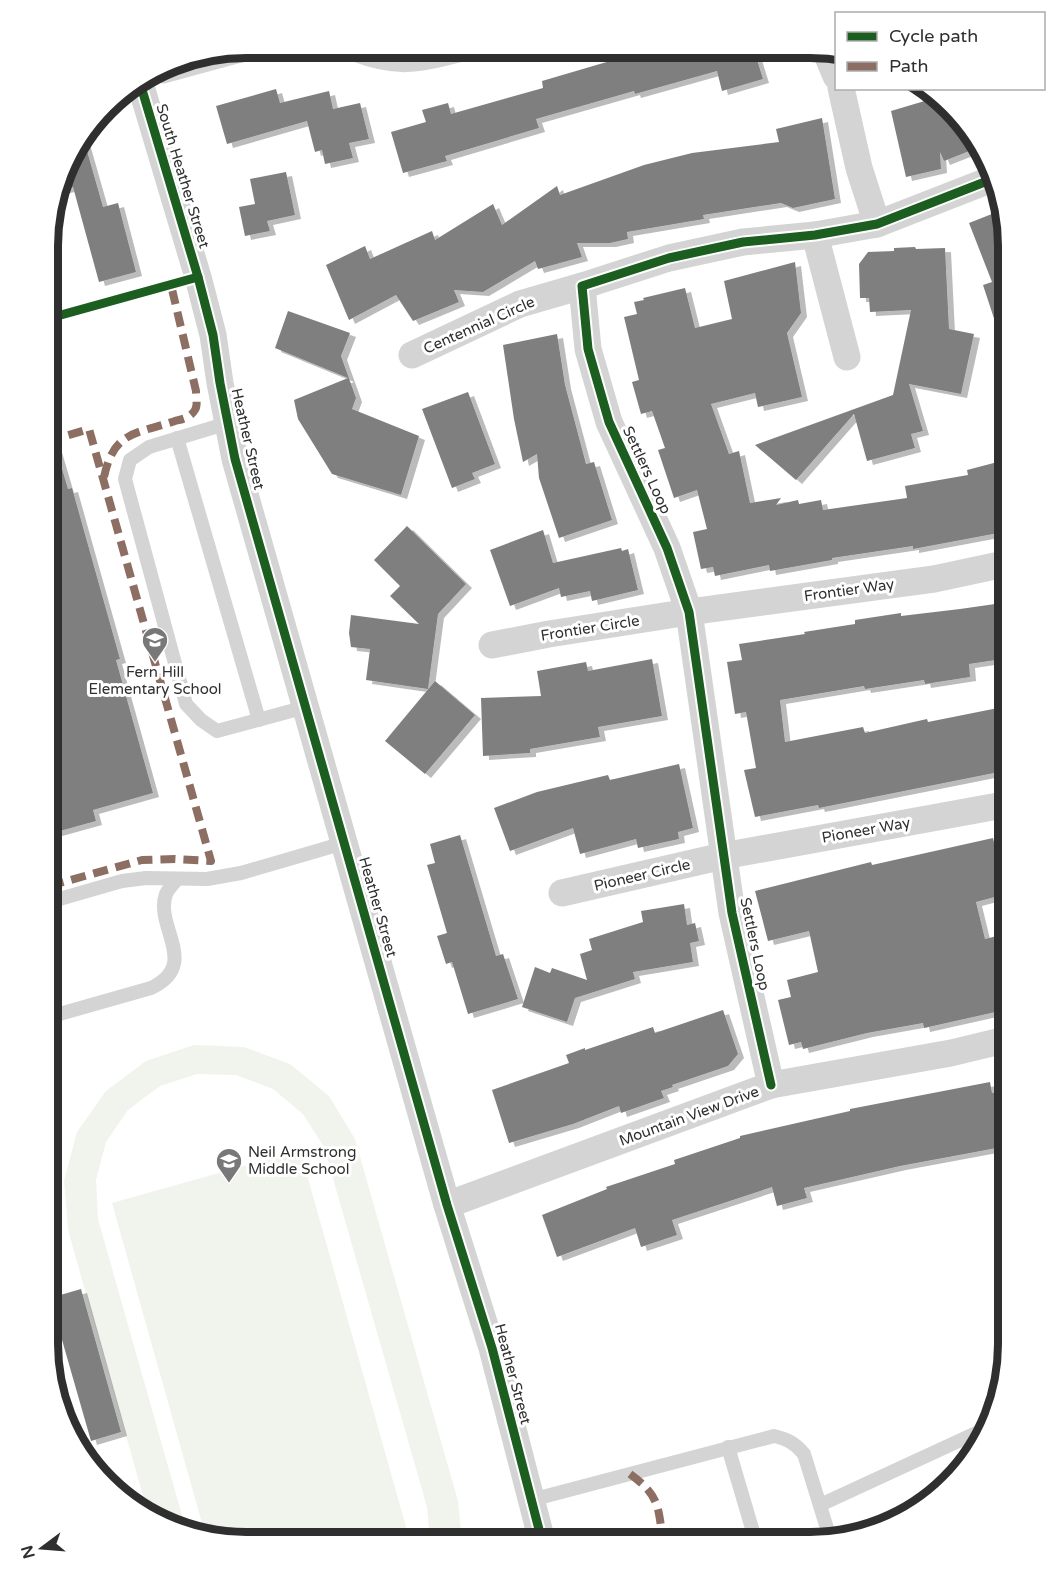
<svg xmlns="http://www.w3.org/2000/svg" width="1057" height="1590" viewBox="0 0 1057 1590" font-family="'Varela Round',sans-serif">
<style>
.green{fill:#f1f4ec}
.building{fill:#7f7f7f;filter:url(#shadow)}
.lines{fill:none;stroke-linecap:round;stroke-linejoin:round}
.lane{stroke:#d4d4d4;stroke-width:14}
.street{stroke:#d4d4d4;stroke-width:27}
.quiet{stroke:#8d6e63;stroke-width:8;stroke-dasharray:15 8;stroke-linecap:butt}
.cycleway-casing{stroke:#fff;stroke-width:13}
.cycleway{stroke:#1b5e20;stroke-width:9}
.labels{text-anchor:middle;stroke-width:6;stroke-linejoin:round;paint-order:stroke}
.street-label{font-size:15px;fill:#2f2f2f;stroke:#fff}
.poi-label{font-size:15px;fill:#2f2f2f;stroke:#fff}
.rim{fill:none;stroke:#2f2f2f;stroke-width:8}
</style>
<defs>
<filter id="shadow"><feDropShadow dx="6" dy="4" stdDeviation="0" flood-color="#0004"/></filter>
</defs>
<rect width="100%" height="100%" fill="#fff"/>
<g class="green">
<path d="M194,1045L244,1047L290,1064L329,1096L355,1139L458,1501L462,1541H430L427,1507L324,1147L303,1114L273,1089L236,1075L197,1074L160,1086L128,1110L106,1142L96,1180L98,1219L185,1526L147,1510L68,1230L64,1181L77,1132L106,1091L146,1061Z"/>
<path d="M300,1150L410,1541L221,1540L205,1534L112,1203Z"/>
</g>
<g class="building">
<path d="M651,49L754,50L763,79L722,91L717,71L635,94L634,91L536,119L539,128L445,156L447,161L403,173L391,132L426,122L422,110L448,103L451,114L543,88L542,81Z"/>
<path d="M276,89L280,103L329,91L333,109L360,103L369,139L349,143L353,158L325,164L322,150L315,152L307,121L227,144L216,106Z"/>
<path d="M938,97L977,148L944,161L940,152L941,169L906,177L891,111Z"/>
<path d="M822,118L835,199L793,208L781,203L703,215L704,219L627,232L628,239L610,243H577L582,257L538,269L535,261L483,292L454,290L459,302L413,321L396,295L349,320L326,265L365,246L370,259L432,231L435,240L493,204L502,225L557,186L560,195L644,165L692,153L779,142L776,129Z"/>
<path d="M83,137L103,207L118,203L136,272L99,282L73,187L60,190L74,148Z"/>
<path d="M286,172L295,215L267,221L270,231L245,236L239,207L255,204L250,179Z"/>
<path d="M1002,210L1009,246V352H1005L983,285L992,282L969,223Z"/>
<path d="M915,247L916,249L945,248L949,329L974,334L961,394L909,384L923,431L911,434L915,448L867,461L854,414L796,480L755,445L893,395L911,310L870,312L869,298H860L859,264L868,252L894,251V248Z"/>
<path d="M795,262L801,313L787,333L802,397L758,407L755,393L711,404L729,454L739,451L750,503L781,498L776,505L798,500L799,504L821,500L823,510L907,498L905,486L968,475L967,470L1009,459V531L913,549V546L832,558V560L770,571L769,565L715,576L713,567L701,569L693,532L707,529L697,490L674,498L658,450L665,448L652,411L641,414L632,382L639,380L624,317L637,314L634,302L644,300L643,298L685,288L695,328L732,319L724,281Z"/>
<path d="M288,311L350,333L341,356L356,398L352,409L419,436L401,495L332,474L298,419L294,400L348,378L275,348Z"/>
<path d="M557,334L565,385L586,464L594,462L612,520L559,538L539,478L537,454L523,462L514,419L503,345Z"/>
<path d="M468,392L495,464L472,473L475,479L452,488L422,409Z"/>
<path d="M55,445L68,489L72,488L120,659L116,660L153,793L93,810L96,821L49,834V446Z"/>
<path d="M407,526L466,584L438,614L428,689L366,680L370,649L351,647L349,633L351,615L419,624L390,596L400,586L374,560Z"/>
<path d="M543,530L553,563L621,548L622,551L628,549L638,590L592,601L590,591L561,597L559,588L510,606L490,550Z"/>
<path d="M1009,602V658L969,664L970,677L925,684L924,680L865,689L864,686L780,700L785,742L863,727L865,733L927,719L928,722L998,708L1009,770L819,808L818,805L755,817L744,770L756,768L746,712L735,714L727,662L742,660L739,644L805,634L804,632L855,624V620L901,613V616L960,609Z"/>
<path d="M652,659L662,716L598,727L600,737L530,749V753L483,756L481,698L541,696L537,671L586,662L588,671Z"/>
<path d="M435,681L475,715L425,774L385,741Z"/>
<path d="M679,764L693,828L678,832L679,839L638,848L636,839L580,854L573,828L510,851L494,808L537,792L608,775L610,780Z"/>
<path d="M460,835L496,956L503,954L518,999L468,1014L452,962L446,964L437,936L447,933L427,865L435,863L430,844Z"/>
<path d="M993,838L1006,894L976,902L985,939L1009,933V1009L924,1028L923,1023L867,1033L803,1049L801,1042L789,1045L778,1000L791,997L787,980L818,972L809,931L768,941L755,891L871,862L872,865Z"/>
<path d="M684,904L687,925L695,923L699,941L690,943L693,962L633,972L635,979L575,998L567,1022L522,1007L535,967L550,973L552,968L587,980L580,954L592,950L589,939L643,922L641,911Z"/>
<path d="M723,1010L738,1054L728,1066L672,1085L673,1087L661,1091L664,1098L621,1113L619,1106L573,1124L509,1143L492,1090L569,1063L566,1055L585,1048V1050L653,1027L655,1033Z"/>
<path d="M990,1082L992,1093L1002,1091L1006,1117L997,1119L1002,1147L900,1166L804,1188L807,1198L777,1206L772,1187L672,1220L677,1235L641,1247L635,1228L557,1257L542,1215L607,1189L606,1187L675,1164L674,1160L740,1138V1136L850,1111V1109Z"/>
<path d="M81,1289L121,1432L91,1441L50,1298Z"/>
</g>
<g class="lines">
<g class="lane">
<path d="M228,423L149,447L130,460L125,479L186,704L201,720L217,731L306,707"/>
<path d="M177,438L259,720"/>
<path d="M49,902L122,881L146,878L207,879L241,873L344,843"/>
<path d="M49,1017L151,988C201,964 154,927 166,894C168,889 174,883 177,879"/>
<path d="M728,1447L756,1542"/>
<path d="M531,1500L774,1436C787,1439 795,1443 804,1454L830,1538"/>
<path d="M820,1505L976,1433L984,1434"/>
</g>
<g class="street">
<path d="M355,48C396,64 417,60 458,49"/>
<path d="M825,50L836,76"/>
<path d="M163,70L240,49"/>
<path d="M140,83L198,277L213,335L220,383L235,459L447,1205L492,1348L542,1541"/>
<path d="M841,88L859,168L877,224"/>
<path d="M815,235L847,357"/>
<path d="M412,355L520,304L582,286"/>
<path d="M492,645L549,634L689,612L934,579L1009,563"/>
<path d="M562,893L723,856L1009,804"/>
<path d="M771,1085L732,913L689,612L667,548L609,422L588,349L582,286L669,258L743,242L815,235L877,224L995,178"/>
<path d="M447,1205L771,1085L951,1053L1009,1039"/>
</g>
<g class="quiet">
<path d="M104,477C114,430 137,434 175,421C183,419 190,418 195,410C198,405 196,397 196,391L171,285"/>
<path d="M49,886L142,860L175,859L211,861L89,429L49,441"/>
<path d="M630,1474C660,1496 658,1506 663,1542"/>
</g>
<g class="cycleway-casing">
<g id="cycleway">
<path d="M140,83L198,277L213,335L220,383L235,459L447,1205L492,1348L542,1541"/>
<path d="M50,318L198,277"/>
<path d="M771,1085L732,913L689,612L667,548L609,422L588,349L582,286L669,258L743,242L815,235L877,224L995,178"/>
</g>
</g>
<use href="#cycleway" class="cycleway"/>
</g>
<defs>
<g id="school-pin" transform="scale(1.35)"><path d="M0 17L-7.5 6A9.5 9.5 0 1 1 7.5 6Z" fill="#787878" stroke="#fff"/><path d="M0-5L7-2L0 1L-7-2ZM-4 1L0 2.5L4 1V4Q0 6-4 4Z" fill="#fff"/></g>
</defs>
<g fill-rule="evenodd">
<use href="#school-pin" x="155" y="640"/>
<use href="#school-pin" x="229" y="1161"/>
</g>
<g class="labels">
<g class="street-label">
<text transform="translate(183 176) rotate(73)" y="5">South Heather Street</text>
<text transform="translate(479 325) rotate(-24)" y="5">Centennial Circle</text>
<text transform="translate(248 439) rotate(77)" y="5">Heather Street</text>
<text transform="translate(647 470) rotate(65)" y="5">Settlers Loop</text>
<text transform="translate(849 590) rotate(-8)" y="5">Frontier Way</text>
<text transform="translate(590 628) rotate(-9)" y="5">Frontier Circle</text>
<text transform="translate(866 830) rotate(-10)" y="5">Pioneer Way</text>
<text transform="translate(642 875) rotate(-13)" y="5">Pioneer Circle</text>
<text transform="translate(378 907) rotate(74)" y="5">Heather Street</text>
<text transform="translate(755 944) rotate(78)" y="5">Settlers Loop</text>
<text transform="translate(689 1116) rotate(-20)" y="5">Mountain View Drive</text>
<text transform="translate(513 1374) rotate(75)" y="5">Heather Street</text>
</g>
<g class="poi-label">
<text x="155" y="677">Fern Hill<tspan x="155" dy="17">Elementary School</tspan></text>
<text x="248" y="1157" text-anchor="start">Neil Armstrong<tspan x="248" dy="17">Middle School</tspan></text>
</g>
</g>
<path d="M0 0H1057V1590H0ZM246 58H810A188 188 0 0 1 998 246V1344A188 188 0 0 1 810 1532H246A188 188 0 0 1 58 1344V246A188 188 0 0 1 246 58Z" fill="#fff" fill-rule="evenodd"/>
<path class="rim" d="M246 58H810A188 188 0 0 1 998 246V1344A188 188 0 0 1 810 1532H246A188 188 0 0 1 58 1344V246A188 188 0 0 1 246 58Z"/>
<rect x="835" y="12" width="210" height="78" fill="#ffffff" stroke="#acacac" stroke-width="1.5"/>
<rect x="847" y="32" width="30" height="9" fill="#1b5e20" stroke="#acacac" stroke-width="1.5"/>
<text x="889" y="42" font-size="18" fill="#2f2f2f">Cycle path</text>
<rect x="847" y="62" width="30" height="9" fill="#8d6e63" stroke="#acacac" stroke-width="1.5"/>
<text x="889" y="72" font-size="18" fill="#2f2f2f">Path</text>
<g transform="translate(42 1548) rotate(254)" stroke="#ffffff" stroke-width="4.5" paint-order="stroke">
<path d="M0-4.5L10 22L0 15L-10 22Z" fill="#2f2f2f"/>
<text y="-9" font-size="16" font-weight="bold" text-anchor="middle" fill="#2f2f2f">N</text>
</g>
</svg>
